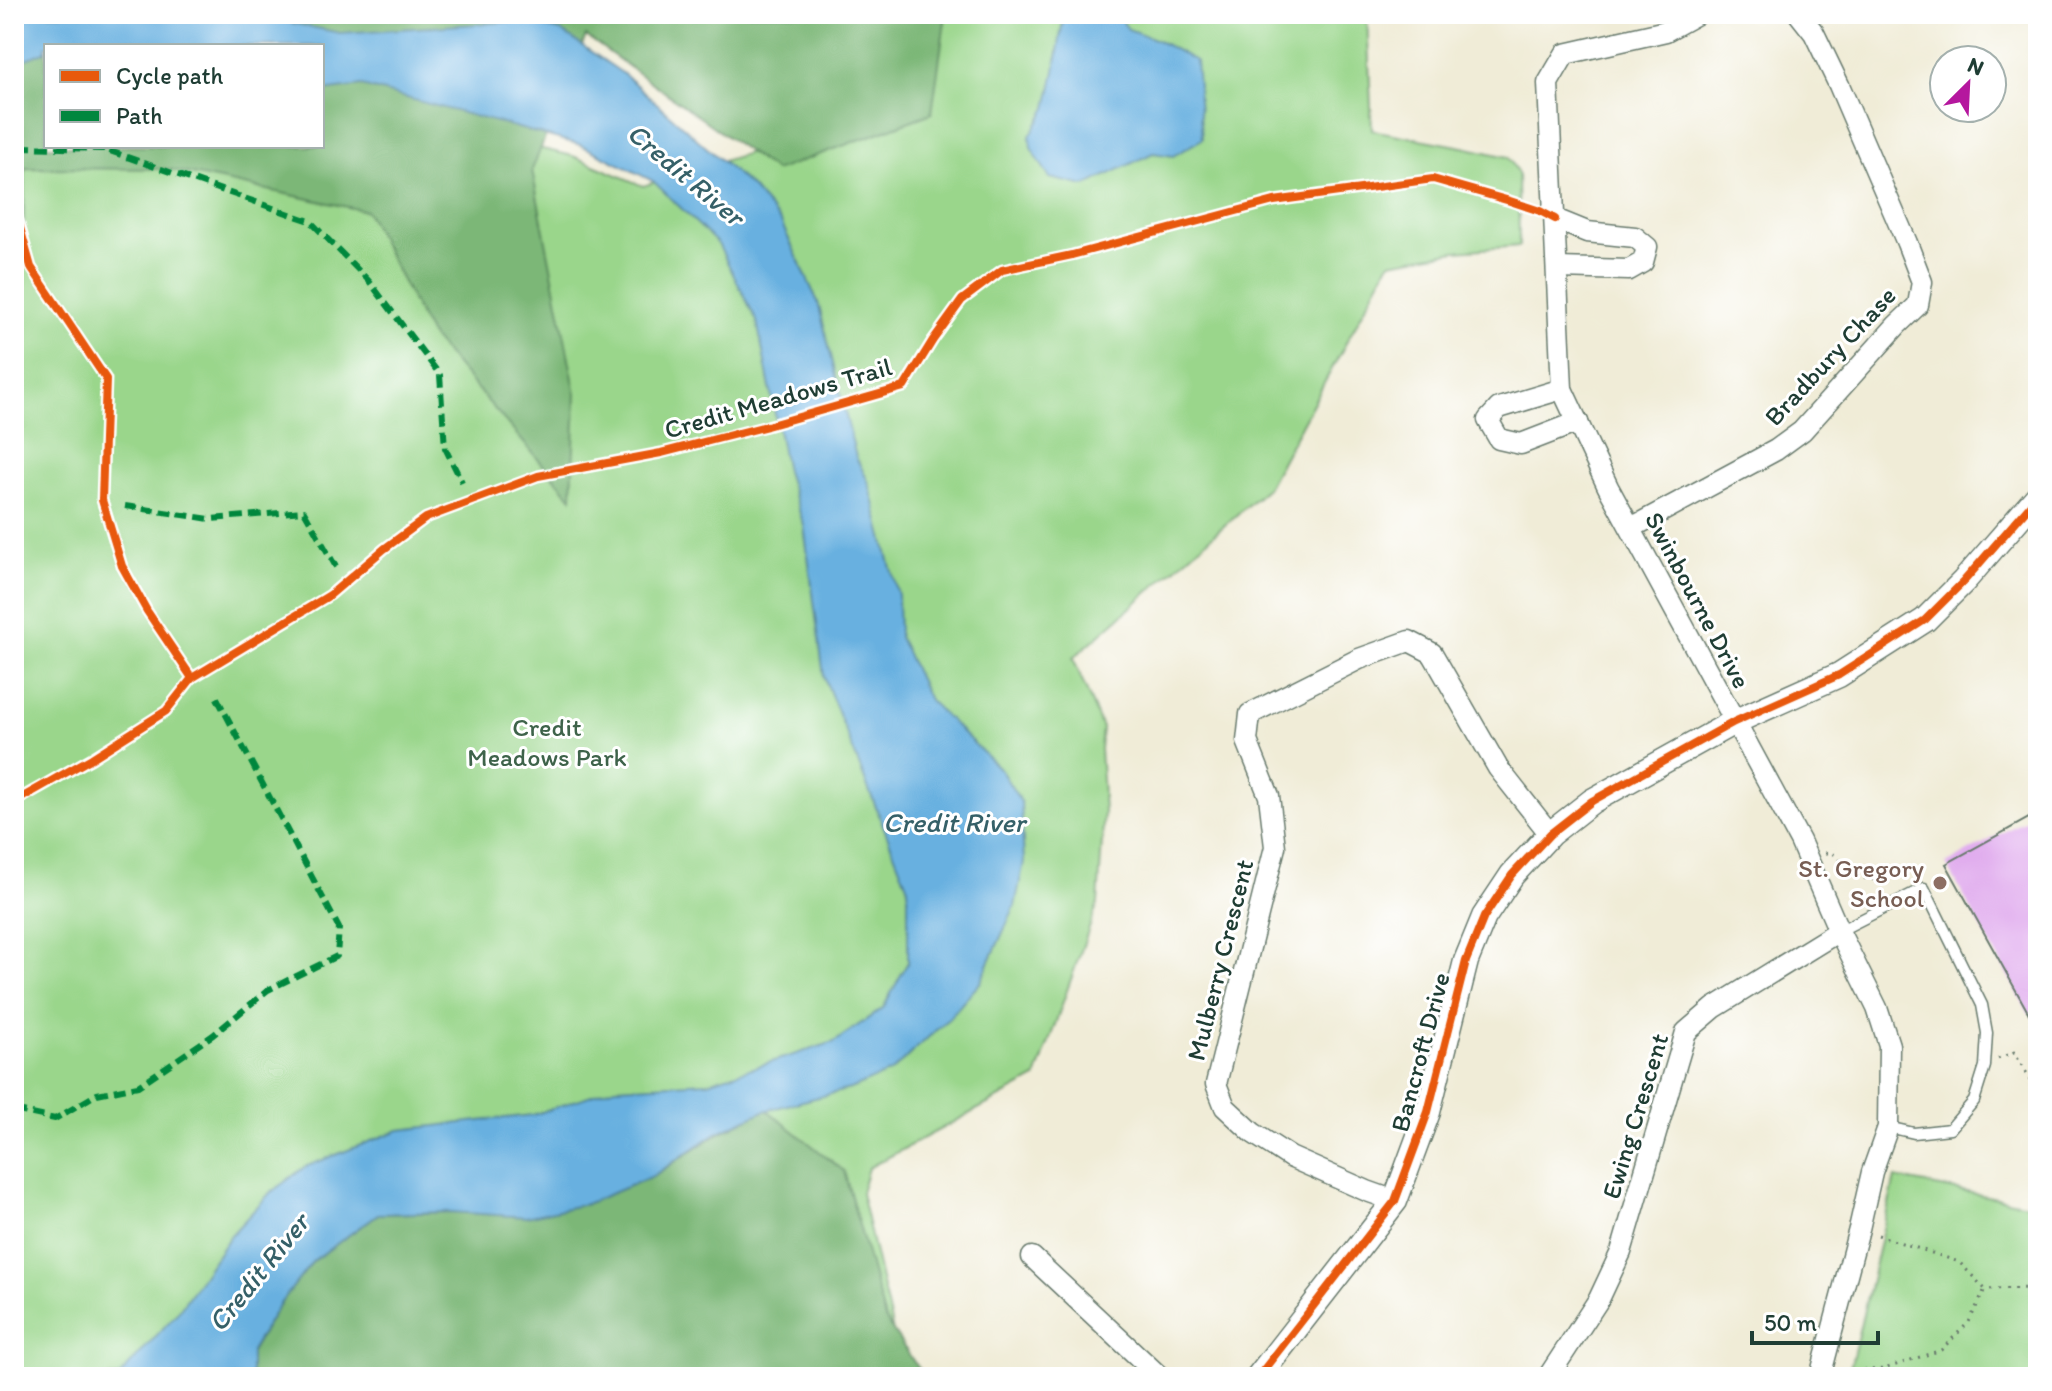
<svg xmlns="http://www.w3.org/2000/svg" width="2052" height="1391" viewBox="0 0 2052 1391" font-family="Itim,sans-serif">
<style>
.green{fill:#9ad68b;stroke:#5c8a60;stroke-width:2}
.forest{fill:#7bb777;stroke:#4d7a56;stroke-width:2;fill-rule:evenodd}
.water{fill:#68b0e0;stroke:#44768a;stroke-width:2}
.building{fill:#e1adee}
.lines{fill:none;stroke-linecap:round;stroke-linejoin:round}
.service-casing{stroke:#687a6d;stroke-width:13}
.minor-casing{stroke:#687a6d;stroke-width:23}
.tertiary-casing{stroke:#687a6d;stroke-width:27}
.path{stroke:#687a6d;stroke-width:3;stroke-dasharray:2 6;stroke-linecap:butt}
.service{stroke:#fff;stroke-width:10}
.minor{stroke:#fff;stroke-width:20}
.tertiary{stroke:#fff;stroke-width:24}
.quiet{stroke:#00873e;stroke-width:6;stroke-dasharray:12 6;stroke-linecap:butt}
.cycleway-casing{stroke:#fff;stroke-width:13}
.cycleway{stroke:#e8590c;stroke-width:8}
.education-dot{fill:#8d6e63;stroke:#fff;stroke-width:3}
.labels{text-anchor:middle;stroke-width:6;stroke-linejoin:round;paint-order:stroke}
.street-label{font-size:26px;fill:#1f3d34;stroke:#fff}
.park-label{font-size:26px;fill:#3e634a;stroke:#fff}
.education-label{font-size:26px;fill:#785e54;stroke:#fff;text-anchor:end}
.water-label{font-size:28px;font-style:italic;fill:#356068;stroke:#fff}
</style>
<rect width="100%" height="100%" fill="#fff"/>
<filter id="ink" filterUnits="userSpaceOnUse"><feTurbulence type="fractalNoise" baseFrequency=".0125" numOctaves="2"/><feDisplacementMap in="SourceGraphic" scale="16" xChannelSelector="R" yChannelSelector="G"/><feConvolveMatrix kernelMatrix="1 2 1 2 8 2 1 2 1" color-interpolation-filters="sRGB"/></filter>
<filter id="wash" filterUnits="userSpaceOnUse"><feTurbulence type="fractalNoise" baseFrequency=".006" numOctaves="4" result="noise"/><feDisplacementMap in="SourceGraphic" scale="32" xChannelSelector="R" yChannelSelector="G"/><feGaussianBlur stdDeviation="1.8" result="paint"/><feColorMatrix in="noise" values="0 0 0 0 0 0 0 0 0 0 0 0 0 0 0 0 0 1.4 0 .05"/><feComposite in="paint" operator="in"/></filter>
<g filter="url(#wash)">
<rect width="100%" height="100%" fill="#f0ecd7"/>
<g class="green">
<path d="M923,14H1367L1372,130L1463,147L1508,157L1518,173L1519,246L1456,251L1390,262L1267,488L1073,658L1102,728L1100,749L1104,811L1098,903L1036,1078L868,1168L861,1193L898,1353L913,1377H14V83L46,146H322L516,143L573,156L643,186L789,140Z"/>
<path d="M1895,1178L2038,1206V1377H1848Z"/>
</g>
<g class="forest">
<path d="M14,14H946L932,113L775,171L586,36L532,170L576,394L572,498L430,335L366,211L168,169L25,168L22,282L14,287ZM46,46H322V146H46Z"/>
<path d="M766,1109L844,1171L885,1319L924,1377H251V1352L276,1309L313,1261L378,1214L450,1212L653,1176L716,1135Z"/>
</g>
<g class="water">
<path d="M14,14H249L340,33L521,21L561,31L625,75L751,187L781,222L818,302L856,457L869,483L898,595L899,637L929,700L1000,769L1021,802L1024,862L1015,906L980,983L948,1019L891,1072L850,1089L764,1111L716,1133L653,1176L586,1204L526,1217L450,1212L378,1214L313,1261L276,1309L251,1351V1377H119L177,1313L231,1235L270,1193L305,1167L399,1130L533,1115L615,1087L708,1082L834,1042L883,1008L908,962V888L824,677L804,526L786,471L757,321L718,244L653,181L581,145L362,86L322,91V46H160L129,40L66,43L59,46H46V51L14,64Z"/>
<path d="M1069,14H1117L1128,29L1157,40L1196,61L1202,139L1173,156L1153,153L1085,186L1050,178L1031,148L1030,136L1047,108L1055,71L1063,19Z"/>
</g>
<g id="blocks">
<path class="building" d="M2038,813V1009L2029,1014L1946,864Z"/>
</g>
</g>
<g filter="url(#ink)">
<use href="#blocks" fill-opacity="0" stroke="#687a6d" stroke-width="2"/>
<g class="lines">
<g class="service-casing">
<path id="service" d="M1839,931L1924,888L1982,1005L1987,1033L1985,1066L1974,1101L1950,1129L1914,1133L1888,1127"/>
</g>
<g class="minor-casing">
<g id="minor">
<path d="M1697,14L1666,31L1565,54L1548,83L1562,389L1608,487L1800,841L1839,931L1877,1008L1889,1045L1888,1127L1872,1172L1859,1229L1820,1377"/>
<path d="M1555,219L1587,232L1635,237L1647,247L1643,262L1629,270L1558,268"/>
<path d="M1562,389L1499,408L1488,420L1499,439L1521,444L1578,422"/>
<path d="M1631,528L1776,450L1802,431L1897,325L1918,305L1922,282L1907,243L1839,85L1814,33L1799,14"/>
<path d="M1395,1201L1367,1191L1290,1157L1253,1133L1225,1107L1216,1084L1275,847L1269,796L1247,741L1250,714L1359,659L1409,641L1432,653L1498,768L1550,834"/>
<path d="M1032,1257L1160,1377"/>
<path d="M1548,1377L1599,1299L1621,1252L1686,1032L1714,1008L1839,931"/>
</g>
</g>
<g class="tertiary-casing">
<path id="tertiary" d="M1258,1377L1395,1201L1428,1112L1466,961L1484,917L1512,875L1550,834L1592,801L1734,722L1839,675L1925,620L1964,581L2038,496"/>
</g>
<g class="path">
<path d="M1825,853H1832C1840,860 1849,870 1857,875C1877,886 1896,875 1914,866"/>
<path d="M1998,1059L2014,1052L2038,1092"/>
<path d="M1878,1235L1959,1262L1985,1289L2038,1288"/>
<path d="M1840,1372L1884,1369L1941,1350L1969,1322L1985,1289"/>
</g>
<use href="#service" class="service"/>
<use href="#minor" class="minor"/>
<use href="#tertiary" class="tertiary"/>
<g class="quiet">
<path d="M20,147L104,149L310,221L369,281L440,375L445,448L462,482"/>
<path d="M125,506L210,519L304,511L336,567"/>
<path d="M14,1110L55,1119L97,1094L138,1086L213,1035L268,990L337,956L339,928L216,696"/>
</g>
<g class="cycleway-casing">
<g id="cycleway">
<path d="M14,206L31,267L106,379L102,500L122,566L147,611L192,678L166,711L92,758L14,802"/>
<path d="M192,678L330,595L384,549L426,518L538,476L661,453L767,426L904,387L933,340L962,300L1002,270L1072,255L1274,201L1433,179L1510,201L1540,211L1555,219"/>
<path d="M1258,1377L1395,1201L1428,1112L1466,961L1484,917L1512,875L1550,834L1592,801L1734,722L1839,675L1925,620L1964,581L2038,496"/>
</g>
</g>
<use href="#cycleway" class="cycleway"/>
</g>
</g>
<circle class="education-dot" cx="1940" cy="883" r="8"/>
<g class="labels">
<g class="street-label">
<text transform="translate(1830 356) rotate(-47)" y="9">Bradbury Chase</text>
<text transform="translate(778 398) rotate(-16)" y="9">Credit Meadows Trail</text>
<text transform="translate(1698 600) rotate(62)" y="9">Swinbourne Drive</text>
<text transform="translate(1220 960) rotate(-76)" y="9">Mulberry Crescent</text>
<text transform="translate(1420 1052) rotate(-75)" y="9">Bancroft Drive</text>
<text transform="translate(1635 1116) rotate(-73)" y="9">Ewing Crescent</text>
</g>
<g class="park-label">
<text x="547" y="736">Credit<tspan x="547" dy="30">Meadows Park</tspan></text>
</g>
<g class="education-label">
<text x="1924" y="877">St. Gregory<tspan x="1924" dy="30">School</tspan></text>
</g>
<g class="water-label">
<text transform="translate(686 174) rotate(40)" y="10">Credit River</text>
<text x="954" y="832">Credit River</text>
<text transform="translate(258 1272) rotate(-51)" y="10">Credit River</text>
</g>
</g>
<rect width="2052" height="1391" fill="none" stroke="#fff" stroke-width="48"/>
<rect x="44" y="44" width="280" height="104" fill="#ffffff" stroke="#a5b1ae" stroke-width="2"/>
<rect x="60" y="70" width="40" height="12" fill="#e8590c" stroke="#a5b1ae" stroke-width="2"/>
<text x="116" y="84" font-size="24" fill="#1f3d34">Cycle path</text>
<rect x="60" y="110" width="40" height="12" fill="#00873e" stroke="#a5b1ae" stroke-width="2"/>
<text x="116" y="124" font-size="24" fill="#1f3d34">Path</text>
<g transform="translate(1968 84) rotate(24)"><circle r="38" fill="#ffffff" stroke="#a5b1ae" stroke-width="2"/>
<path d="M0-6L14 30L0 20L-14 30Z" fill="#b5179e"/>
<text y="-12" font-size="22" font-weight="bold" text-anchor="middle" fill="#1f3d34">N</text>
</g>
<path d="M1752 1331v12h126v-12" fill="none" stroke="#1f3d34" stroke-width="4"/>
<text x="1764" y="1331" font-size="24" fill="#1f3d34" stroke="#ffffff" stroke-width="6" paint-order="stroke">50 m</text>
</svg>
